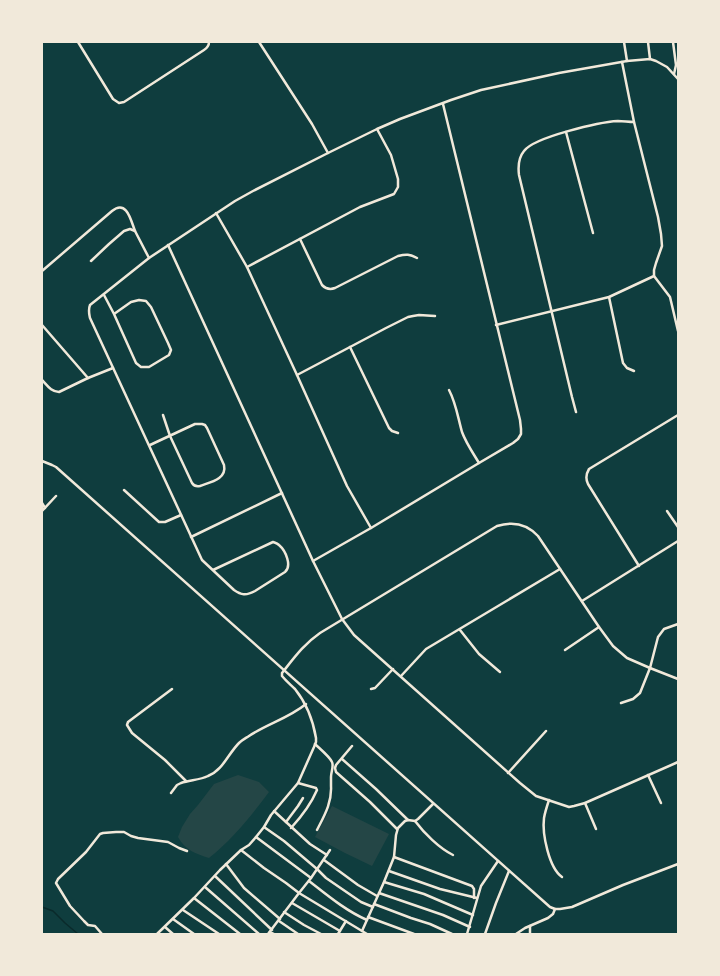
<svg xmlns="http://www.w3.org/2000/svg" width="720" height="976" viewBox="0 0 720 976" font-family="'Zilla Slab',serif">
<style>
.green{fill:#244646}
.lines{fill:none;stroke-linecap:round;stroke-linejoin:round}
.stream{stroke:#0a2a2b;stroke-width:1.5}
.minor{stroke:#f1e9da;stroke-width:2.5}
</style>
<rect width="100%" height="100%" fill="#0f3d3e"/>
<g class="green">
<path d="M238,775L259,782L269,792C252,815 232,840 209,858C196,854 185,850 178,837L182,827L190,814L198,805L214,784Z"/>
<path d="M332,806L389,834L372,866L345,853L315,837Z"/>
</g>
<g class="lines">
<path class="stream" d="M42,907L53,911L65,923L78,934"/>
<g class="minor">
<path d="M78,42L113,99L119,103L124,102L204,50C207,48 209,46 209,42"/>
<path d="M259,42L312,124L328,153"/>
<path d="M624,42L627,61"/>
<path d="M648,42L650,59"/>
<path d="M673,42L676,65L674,74"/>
<path d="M566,132L593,233"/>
<path d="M216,213L247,267L297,375L347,486L371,528"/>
<path d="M300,239L322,285C326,289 330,290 335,288L398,256C406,254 410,254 417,258"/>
<path d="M168,245L313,561L342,619L354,635L520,783L536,796L569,807L574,806L585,803L678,762"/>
<path d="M91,261L109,244L124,231L130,229L135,231L149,258"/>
<path d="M247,267L360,207L394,194L398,187V179L391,155L377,129"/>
<path d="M42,271L112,211C127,199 131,221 135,231"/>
<path d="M654,276L670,297L678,331"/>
<path d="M104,295L114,314L136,363L141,367H149L169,355L171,350L168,343L151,307L146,301L139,300L131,302L114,314"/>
<path d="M609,297L623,363L627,368L634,371"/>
<path d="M42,325L88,378"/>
<path d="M496,325L609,297L654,276V270L656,263L662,246L661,234L658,217L634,122L622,62"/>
<path d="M350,347L389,428L392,431L398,433"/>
<path d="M297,375L386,328L408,317L413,316L419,315L435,316"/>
<path d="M42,380C47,385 51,392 59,392L88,378L113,368"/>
<path d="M449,390C456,403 458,418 462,432C466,443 473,453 479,463"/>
<path d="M576,412L572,397L519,175C518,167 519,157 524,151C534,137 600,122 618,121C623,121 629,122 634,122"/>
<path d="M150,445L195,424H202L205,425L207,428L224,465C227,479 211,482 200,486C196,487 194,486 192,483L170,436L163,415"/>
<path d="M42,461L52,465L56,467L550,907L555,909H560L572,907L623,885L678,864"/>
<path d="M124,490L159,522H165L181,515"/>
<path d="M42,503L45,508"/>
<path d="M42,511L56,496"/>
<path d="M667,511L678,527"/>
<path d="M191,537L282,493"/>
<path d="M313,561L371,528L479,463L513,443L518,439L521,434V429L520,420L443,104"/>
<path d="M639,566L588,484C585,478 586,474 589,469L678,415"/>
<path d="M213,570L273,542C276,543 277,543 279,545C286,551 292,566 285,572L255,591C246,596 241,595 234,590L202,560L90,318C89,313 88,310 90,305L149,258L235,201L253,191L328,153L377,129L400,119L451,100L481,90L559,73L627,61L650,59L656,61L667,67L678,79"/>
<path d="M582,601L678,541"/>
<path d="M460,630L479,654L500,672"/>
<path d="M565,650L599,627"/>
<path d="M401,676L426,649L560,569"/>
<path d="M172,689L128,722L127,725L132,733L165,760L186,781"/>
<path d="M371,689L375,688L393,669"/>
<path d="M621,703L633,699L640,693L650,668L658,637L664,629L678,624"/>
<path d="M315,744C319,748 330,757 332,762C334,766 331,772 331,777C331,780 331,783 331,786C332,803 324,816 317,830"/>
<path d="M352,746L336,765L335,768L336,772L370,802L397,829"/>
<path d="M342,759L376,789L408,820"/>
<path d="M508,773L546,731"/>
<path d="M648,775L661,803"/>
<path d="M171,793L177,785L181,783C190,780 200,780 208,776C223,770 228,754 239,743C242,740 246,738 249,736C267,724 289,718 306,704"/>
<path d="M549,800C547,806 545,812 544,818C542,834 549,868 562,877"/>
<path d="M585,803L596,829"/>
<path d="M274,811L310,844L327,855"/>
<path d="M415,821C424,833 439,848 453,855"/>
<path d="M286,822L298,806L303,798"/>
<path d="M264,827L284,841L317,869L326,878L361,902L373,907"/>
<path d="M291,828C302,816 311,804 317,790L316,788L298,783"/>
<path d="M256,837L311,878"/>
<path d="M241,850L264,868L286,883L299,893L367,934"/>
<path d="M394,857L472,886L474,889V898"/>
<path d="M324,860L358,885L377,896"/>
<path d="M226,864L244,888L280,919"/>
<path d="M389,871L440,889L477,898"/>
<path d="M215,876L272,930"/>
<path d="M309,881C327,895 346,911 367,920"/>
<path d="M384,882L424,894L473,915"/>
<path d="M205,887L259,934"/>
<path d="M379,893L443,915L470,927"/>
<path d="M194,898L240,934"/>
<path d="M292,903L340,931"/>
<path d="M374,904L411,918L430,924L452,934"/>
<path d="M183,910L219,934"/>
<path d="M284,912L304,925L321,934"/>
<path d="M368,917L414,934"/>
<path d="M173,919L194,934"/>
<path d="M279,921L298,934"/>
<path d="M165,927L173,934"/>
<path d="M362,931L384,882L394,857L396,835L398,828L405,821L408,820L415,821L418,819L433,804"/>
<path d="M270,932L274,934"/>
<path d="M102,934L95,926L88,925L84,921L70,906L56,883L58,879L86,852L100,834L103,833L116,832H124L131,836L138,838L168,842L179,848L187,851"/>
<path d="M157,934L194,898L220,870L241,850L249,845L256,837L264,827L271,815L298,783L314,747L316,742V738C313,720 307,704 295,689C291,685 286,681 282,676V673C294,658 304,644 320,633L497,526C513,521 527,524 538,536L599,627L613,646L627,658L650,668L678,679"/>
<path d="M268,934L299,893L311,878L330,850"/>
<path d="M338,934L346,921"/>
<path d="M467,934L481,886L498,861"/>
<path d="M485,934L496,903L509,871"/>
<path d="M516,934L525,928L548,918L553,914L555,909"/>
<path d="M530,934V926"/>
</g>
</g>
<rect width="720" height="976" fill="none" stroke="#f1e9da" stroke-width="86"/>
</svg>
